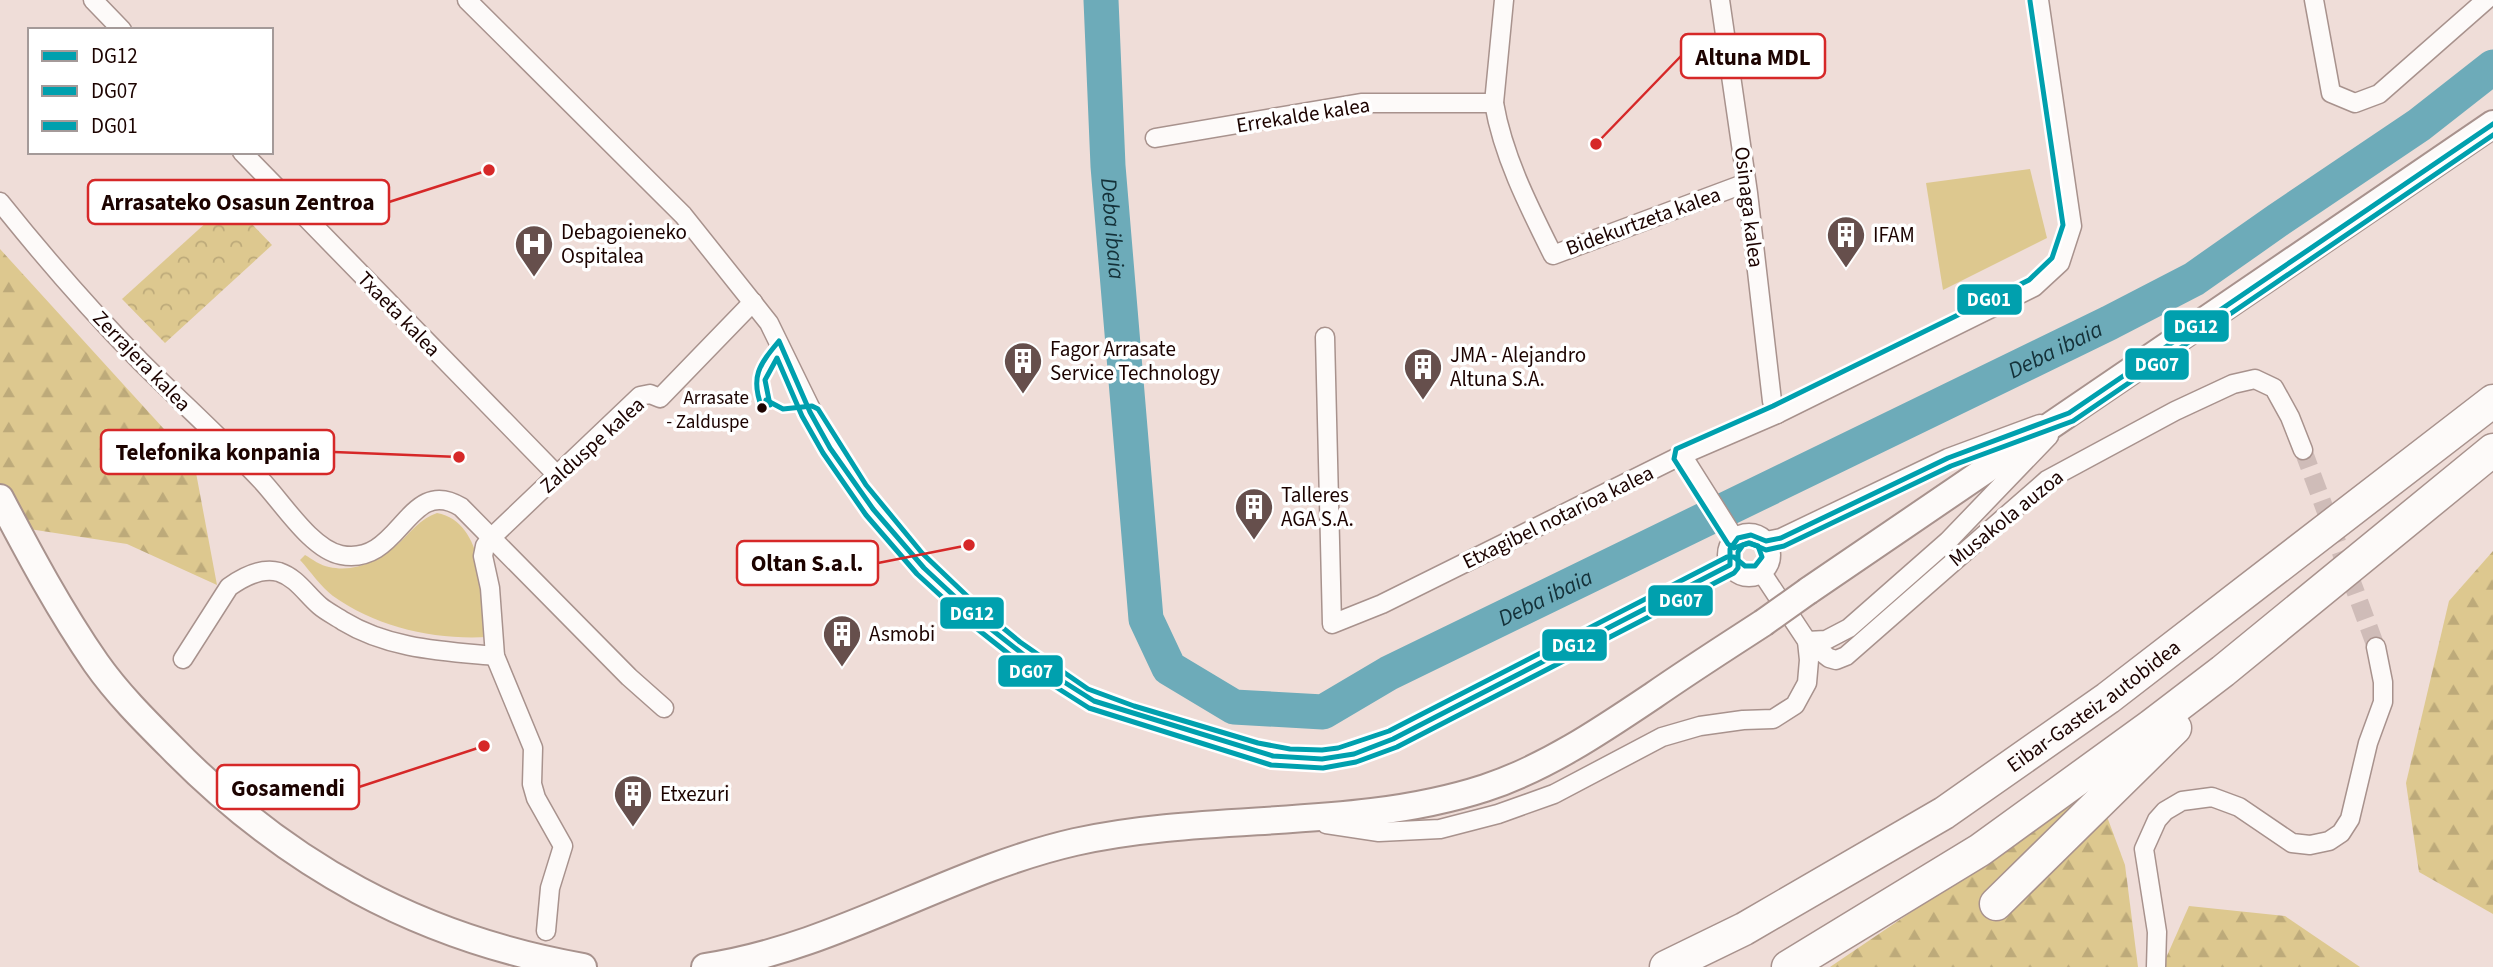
<svg xmlns="http://www.w3.org/2000/svg" width="2493" height="967" viewBox="0 0 2493 967" font-family="'Source Sans 3',sans-serif">
<style>
.grass{fill:#ddc88f}
.forest{fill:url(#forest-firs)}
.park{fill:url(#park-crowns)}
.lines{fill:none;stroke-linecap:round;stroke-linejoin:round}
.river{stroke:#6dabb9;stroke-width:35}
.street-tunnel{stroke:#cfbcb8;stroke-width:18;stroke-dasharray:18 9;stroke-linecap:butt}
.street-casing{stroke:#a8928d;stroke-width:21}
.primary-casing{stroke:#a8928d;stroke-width:30}
.highway-casing{stroke:#a8928d;stroke-width:35}
.street{stroke:#fdfaf9;stroke-width:18}
.primary{stroke:#fdfaf9;stroke-width:26}
.highway{stroke:#fdfaf9;stroke-width:32}
.primary-bridge-casing{stroke:#a8928d;stroke-width:30;stroke-linecap:butt}
.primary-bridge{stroke:#fdfaf9;stroke-width:26}
.bus-1-casing{stroke:#fff;stroke-width:10}
.bus-2-casing{stroke:#fff;stroke-width:10}
.bus-3-casing{stroke:#fff;stroke-width:10}
.bus-1{stroke:#00a0ae;stroke-width:5}
.bus-2{stroke:#00a0ae;stroke-width:5}
.bus-3{stroke:#00a0ae;stroke-width:5}
.bus-dot{fill:#1c0300;stroke:#fff;stroke-width:2.5}
.labels{text-anchor:middle;stroke-width:7;stroke-linejoin:round;paint-order:stroke}
.bus-label{font-size:19px;fill:#1c0300;stroke:#fff;text-anchor:end}
.street-label{font-size:21px;fill:#1c0300;stroke:#fff}
.poi-label{font-size:21px;fill:#1c0300;stroke:#fff;text-anchor:start}
.water-label{font-size:23px;font-style:italic;fill:#143139;stroke:#fff}
.leader{fill:none;stroke:#d62828;stroke-width:2.5}
.callout-dot{fill:#d62828;stroke:#fff;stroke-width:2.5}
.callout{fill:#fff;stroke:#d62828;stroke-width:2.5}
.callout-label{font-size:23px;text-anchor:middle;font-weight:bold;fill:#1c0300}
.line-badge{stroke:#fff;stroke-width:2.5}
.badge-label{font-size:19px;text-anchor:middle;font-weight:bold;fill:#fff}
</style>
<defs>
<pattern id="forest-firs" width="22" height="20" patternUnits="userSpaceOnUse" patternTransform="scale(1.75)"><rect width="22" height="20" fill="#ddc88f"/><path d="M5 1l3.5 6h-7zM16 11l3.5 6h-7z" fill="#bdaa7a"/></pattern>
<pattern id="park-crowns" width="20" height="18" patternUnits="userSpaceOnUse" patternTransform="scale(1.75)"><rect width="20" height="18" fill="#ddc88f"/><path d="M2 6a3 3 0 1 1 6 0M12 15a3 3 0 1 1 6 0" fill="none" stroke="#bdaa7a"/></pattern>
</defs>
<rect width="100%" height="100%" fill="#efddd8"/>
<g class="grass">
<path d="M2030,169L2047,238L1943,290L1926,183Z"/>
<path d="M437,513C486,522 483,598 487,637C434,640 376,627 333,596C321,587 311,572 300,560L305,555C312,559 321,566 329,567C356,573 379,560 399,543C412,531 420,519 437,513Z"/>
</g>
<g class="forest">
<path d="M0,249L194,462L217,585L127,544L3,525L0,527Z"/>
<path d="M2493,551V914L2419,872L2406,783L2449,601Z"/>
<path d="M2096,787L2125,865L2138,967H1830Z"/>
<path d="M2189,906L2285,916L2360,967H2162Z"/>
</g>
<path class="park" d="M230,201L272,245L165,343L122,299Z"/>
<g class="lines">
<path class="river" id="s1" d="M1101,0L1108,166L1146,619L1169,668L1234,707L1323,712L1389,673L2109,323L2194,279L2278,220L2419,125L2493,67"/>
<path class="street-tunnel" d="M2303,450L2376,647"/>
<g class="street-casing">
<g id="street">
<path d="M93,0L122,30"/>
<path d="M467,0L683,215L769,323L830,448L873,509L924,568L982,622L1034,663L1094,701L1273,756L1322,759L1354,754L1393,739L1730,565"/>
<path d="M1504,0L1494,103C1503,156 1529,207 1553,255L1746,183"/>
<path d="M1720,0L1748,193L1772,401L1777,414"/>
<path d="M2314,0L2331,93L2355,103L2379,94L2486,0"/>
<path d="M1155,138L1361,103H1494"/>
<path d="M242,152L557,475"/>
<path d="M0,202C44,257 90,310 140,361C180,401 222,439 261,480C282,502 311,549 341,555C401,567 407,474 461,507L629,677L664,708"/>
<path d="M1325,337L1332,624L1382,604L1682,455L1777,414L2034,287L2060,263L2072,226L2039,0"/>
<path d="M1682,455L1735,539"/>
<circle cx="1749" cy="555" r="22"/>
<path d="M1766,541L1781,538L1948,458L2040,424"/>
<path d="M1807,641L1829,658L1836,660L1846,656L2047,480L2175,411L2233,384L2255,379L2274,388L2290,417L2303,450"/>
<path d="M1807,641L1826,640L1849,628L1948,541L2049,436"/>
<path d="M183,659L229,587C243,577 261,567 279,572C297,578 306,594 320,606C327,612 336,616 343,621C389,649 442,651 495,656"/>
<path d="M1326,824L1379,832L1440,829L1498,814L1554,794L1662,737L1700,726L1743,720L1773,719L1795,705L1807,683L1809,660L1807,641L1762,573"/>
<path d="M546,931L550,888L563,846L536,798L532,784L533,748L495,656L490,588L483,556L485,546L491,538L640,396L650,394L660,398L753,302"/>
<path d="M2156,967L2157,932L2144,849L2157,820L2165,811L2182,801L2212,797L2239,807L2292,843L2310,845L2329,841L2341,833L2350,819L2368,743L2383,702V682L2376,647"/>
</g>
</g>
<g class="primary-casing">
<g id="primary">
<path d="M0,498C30,555 60,611 96,663C117,693 144,720 170,746C286,865 419,938 583,967"/>
<path d="M1808,591L2493,124"/>
<path d="M705,967C835,948 948,871 1075,842C1210,812 1353,831 1485,788C1546,768 1602,730 1654,695C1690,670 1726,647 1763,623"/>
</g>
</g>
<g class="highway-casing">
<g id="highway">
<path d="M1996,904L2175,728"/>
<path id="s2" d="M1666,967L1744,929L1944,813L2108,698L2493,401"/>
<path d="M1788,967L1980,850L2151,726L2223,671L2493,450"/>
</g>
</g>
<use href="#street" class="street"/>
<use href="#primary" class="primary"/>
<use href="#highway" class="highway"/>
<g class="primary-bridge-casing">
<path id="primary-bridge" d="M1763,623L1808,591"/>
</g>
<use href="#primary-bridge" class="primary-bridge"/>
<g class="bus-1-casing">
<path id="bus-1" d="M762,408C750,377 759,365 779,341L810,412L830,448L873,509L924,568L982,622L1034,663L1094,701L1273,756L1322,759L1354,754L1393,739L1730,565V549L1738,538L1751,535L1766,541L1781,538L1948,458L2069,413L2493,124"/>
</g>
<g class="bus-2-casing">
<path id="bus-2" d="M770,405L765,380L777,358L802,416L823,453L866,515L917,574L976,628L1029,670L1089,708L1271,765L1323,768L1356,762L1397,747L1734,573L1738,568V552L1743,545L1750,543L1766,550L1784,546L1951,466L2073,421L2493,135"/>
</g>
<g class="bus-3-casing">
<path id="bus-3" d="M766,400L783,409L812,406L818,409L866,485L922,553L986,614L1020,642L1088,689L1134,706L1258,743L1290,749L1322,750L1338,748L1389,731L1727,557H1734L1745,566H1755L1762,557L1758,546L1748,543L1734,548L1728,544L1674,459L1676,449L1773,406L2029,280L2052,258L2063,225L2030,1"/>
</g>
<use href="#bus-1" class="bus-1"/>
<use href="#bus-2" class="bus-2"/>
<use href="#bus-3" class="bus-3"/>
</g>
<defs>
<g id="building-pin" transform="scale(2.0125)"><path d="M0 17L-7.5 6A9.5 9.5 0 1 1 7.5 6Z" fill="#664f4c" stroke="#fff"/><path d="M-4-6H4V6H1V3H-1V6H-4ZM-2.5-4.3h1.7v1.8h-1.7ZM.8-4.3h1.7v1.8H.8ZM-2.5-1h1.7V.8h-1.7ZM.8-1h1.7V.8H.8Z" fill="#fff"/></g>
<g id="hospital-pin" transform="scale(2.0125)"><path d="M0 17L-7.5 6A9.5 9.5 0 1 1 7.5 6Z" fill="#664f4c" stroke="#fff"/><path d="M-5-5h3v3.5h4V-5h3V5h-3V1.5h-4V5h-3Z" fill="#fff"/></g>
</defs>
<g fill-rule="evenodd">
<use href="#building-pin" x="1846" y="235"/>
<use href="#hospital-pin" x="534" y="244"/>
<use href="#building-pin" x="1023" y="361"/>
<use href="#building-pin" x="1423" y="367"/>
<use href="#building-pin" x="1254" y="507"/>
<use href="#building-pin" x="842" y="634"/>
<use href="#building-pin" x="633" y="794"/>
</g>
<circle class="bus-dot" cx="762" cy="408" r="6"/>
<g class="labels">
<g class="bus-label">
<text x="749" y="404">Arrasate<tspan x="749" dy="24">- Zalduspe</tspan></text>
</g>
<g class="street-label">
<text transform="translate(1303 115) rotate(-9)" y="7">Errekalde kalea</text>
<text transform="translate(1749 207) rotate(83)" y="7">Osinaga kalea</text>
<text transform="translate(1643 221) rotate(-20)" y="7">Bidekurtzeta kalea</text>
<text transform="translate(399 314) rotate(46)" y="7">Txaeta kalea</text>
<text transform="translate(142 361) rotate(46)" y="7">Zerrajera kalea</text>
<text transform="translate(592 445) rotate(-42)" y="7">Zalduspe kalea</text>
<text transform="translate(1558 517) rotate(-26)" y="7">Etxagibel notarioa kalea</text>
<text transform="translate(2006 518) rotate(-39)" y="7">Musakola auzoa</text>
<text dy="7" stroke="none"><textPath href="#s2" startOffset="502">Eibar-Gasteiz autobidea</textPath></text>
</g>
<g class="poi-label">
<text x="561" y="239">Debagoieneko<tspan x="561" dy="24">Ospitalea</tspan></text>
<text x="1873" y="242">IFAM</text>
<text x="1050" y="356">Fagor Arrasate<tspan x="1050" dy="24">Service Technology</tspan></text>
<text x="1450" y="362">JMA - Alejandro<tspan x="1450" dy="24">Altuna S.A.</tspan></text>
<text x="1281" y="502">Talleres<tspan x="1281" dy="24">AGA S.A.</tspan></text>
<text x="869" y="641">Asmobi</text>
<text x="660" y="801">Etxezuri</text>
</g>
<g class="water-label">
<text dy="8" stroke="none"><textPath href="#s1" startOffset="229">Deba ibaia</textPath></text>
<text dy="8" stroke="none"><textPath href="#s1" startOffset="1657">Deba ibaia</textPath></text>
<text dy="8" stroke="none"><textPath href="#s1" startOffset="1090">Deba ibaia</textPath></text>
</g>
</g>
<path class="leader" d="M1596 144L1681 56M489 170L389 202M459 457L334 452M969 545L878 563M484 746L359 787"/>
<g class="callout-dot">
<circle cx="1596" cy="144" r="7"/>
<circle cx="489" cy="170" r="7"/>
<circle cx="459" cy="457" r="7"/>
<circle cx="969" cy="545" r="7"/>
<circle cx="484" cy="746" r="7"/>
</g>
<g class="callout">
<rect x="1681" y="34" width="144" height="44" rx="7"/>
<rect x="88" y="180" width="301" height="44" rx="7"/>
<rect x="101" y="430" width="233" height="44" rx="7"/>
<rect x="737" y="541" width="141" height="44" rx="7"/>
<rect x="217" y="765" width="142" height="44" rx="7"/>
</g>
<g class="callout-label">
<text x="1753" y="65">Altuna MDL</text>
<text x="238" y="210">Arrasateko Osasun Zentroa</text>
<text x="218" y="460">Telefonika konpania</text>
<text x="807" y="571">Oltan S.a.l.</text>
<text x="288" y="796">Gosamendi</text>
</g>
<g class="line-badge">
<rect x="1956" y="283" width="67" height="33" rx="7" fill="#00a0ae"/>
<rect x="2163" y="309" width="67" height="34" rx="7" fill="#00a0ae"/>
<rect x="2124" y="347" width="66" height="34" rx="7" fill="#00a0ae"/>
<rect x="1647" y="584" width="67" height="33" rx="7" fill="#00a0ae"/>
<rect x="939" y="596" width="66" height="34" rx="7" fill="#00a0ae"/>
<rect x="1541" y="628" width="67" height="34" rx="7" fill="#00a0ae"/>
<rect x="997" y="654" width="67" height="34" rx="7" fill="#00a0ae"/>
</g>
<g class="badge-label">
<text x="1989" y="306">DG01</text>
<text x="2196" y="333">DG12</text>
<text x="2157" y="371">DG07</text>
<text x="1681" y="607">DG07</text>
<text x="972" y="620">DG12</text>
<text x="1574" y="652">DG12</text>
<text x="1031" y="678">DG07</text>
</g>
<rect x="28" y="28" width="245" height="126" fill="#ffffff" stroke="#a49a99" stroke-width="2"/>
<rect x="42" y="51" width="35" height="10" fill="#00a0ae" stroke="#a49a99" stroke-width="2"/>
<text x="91" y="63" font-size="21" fill="#1c0300">DG12</text>
<rect x="42" y="86" width="35" height="10" fill="#00a0ae" stroke="#a49a99" stroke-width="2"/>
<text x="91" y="98" font-size="21" fill="#1c0300">DG07</text>
<rect x="42" y="121" width="35" height="10" fill="#00a0ae" stroke="#a49a99" stroke-width="2"/>
<text x="91" y="133" font-size="21" fill="#1c0300">DG01</text>
</svg>
